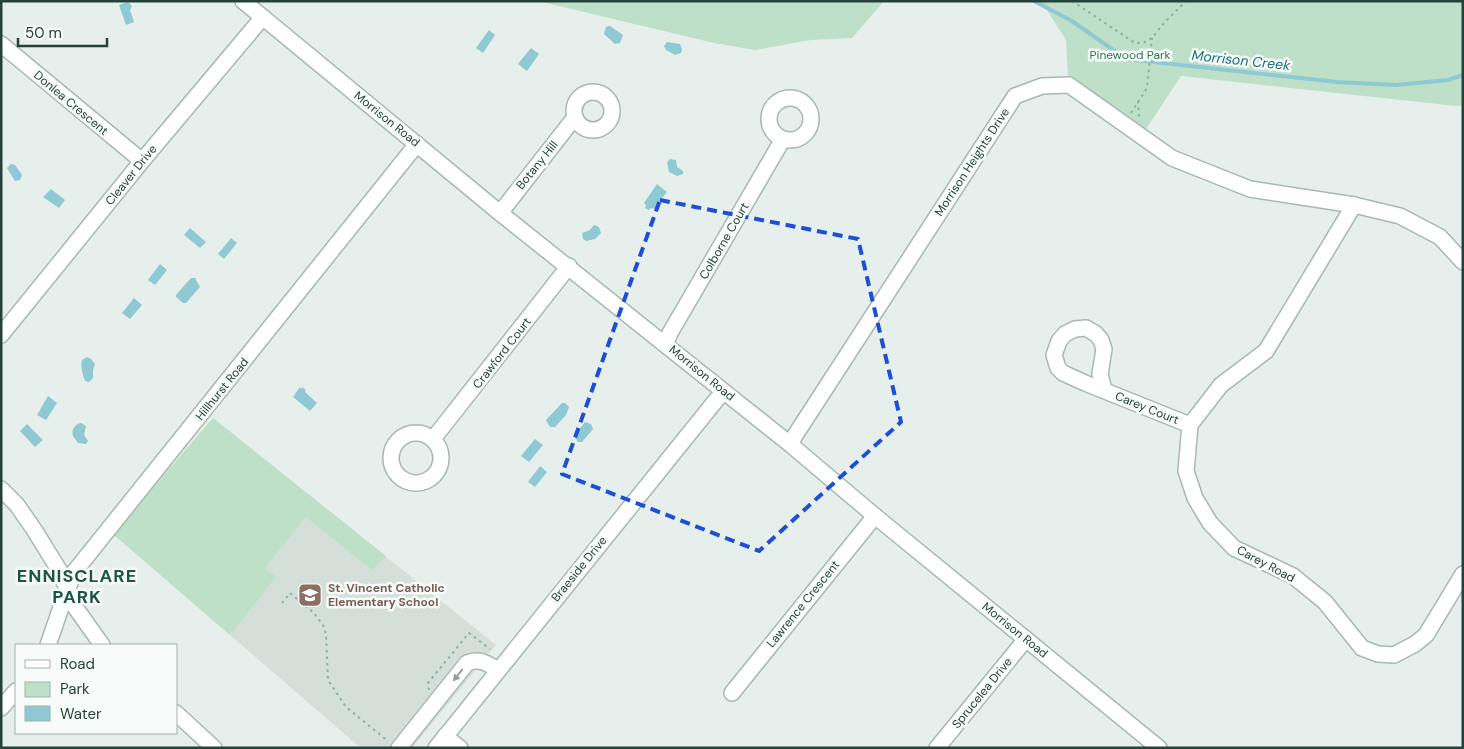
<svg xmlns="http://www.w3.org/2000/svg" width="1464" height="749" viewBox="0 0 1464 749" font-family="'DM Sans',sans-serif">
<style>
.built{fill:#d4dfda}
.green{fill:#bfe0c8}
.water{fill:#8ec9d4}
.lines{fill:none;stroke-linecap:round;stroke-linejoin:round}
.stream{stroke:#8ec9d4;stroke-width:4}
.minor-casing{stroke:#a8b8b2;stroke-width:18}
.path{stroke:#86b3a5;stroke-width:2;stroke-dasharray:2.5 4;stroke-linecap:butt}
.minor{stroke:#fff;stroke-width:15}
.oneway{fill:#92a09c}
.marked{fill:none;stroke:#1d4ed8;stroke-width:4;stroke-dasharray:10 6;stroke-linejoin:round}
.labels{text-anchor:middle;stroke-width:5;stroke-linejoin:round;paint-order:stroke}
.park-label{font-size:12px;fill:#2d7a4b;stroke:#f7fbf9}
.street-label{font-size:12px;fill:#24423a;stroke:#f7fbf9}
.education-label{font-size:12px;font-weight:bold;fill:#785e54;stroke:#f7fbf9;text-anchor:start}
.water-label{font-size:14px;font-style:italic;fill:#1c6f80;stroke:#f7fbf9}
.district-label{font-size:18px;font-weight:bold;letter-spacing:1px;fill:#1f5548;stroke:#f7fbf9}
</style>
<rect width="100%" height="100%" fill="#e6efeb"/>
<path class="built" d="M213,418L496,645L412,748H361L113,534Z"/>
<g class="green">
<path d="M538,1H884L852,38L811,40L755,50L714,43Z"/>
<path d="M1031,1H1463V105L1456,106L1181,76L1144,132L1068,75L1066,40L1045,7Z"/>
<path d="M213,418L386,556L372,570L306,517L265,568L276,577L230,635L113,534Z"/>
</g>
<g class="water">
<path d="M128,2L132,6L130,10L134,22L126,25L119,5Z"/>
<path d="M610,26L623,35L620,43L615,44L604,34L606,27Z"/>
<path d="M489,30L495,35L483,53L476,48Z"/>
<path d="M667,42L680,44L682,49L681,53L675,55L666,50L664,46Z"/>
<path d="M531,48L539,54L527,71L518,64Z"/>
<path d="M670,159L676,160L677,167L683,171V174L677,176L669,172L667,162Z"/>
<path d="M11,164L15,165L22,175L20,180L15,181L7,168Z"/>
<path d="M657,184L667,192L657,204L658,206L657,209L651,208L649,210L645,208L646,205L644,203Z"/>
<path d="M51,189L65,200L59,208L43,197Z"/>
<path d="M594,225L599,227L601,233L595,239L586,241L583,239L582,233L590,230Z"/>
<path d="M190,228L206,242L200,248L184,235Z"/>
<path d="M231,238L237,243L224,259L218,254Z"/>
<path d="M160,264L167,270L155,285L148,280Z"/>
<path d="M191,278H195L200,287L186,303H183L176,297V295Z"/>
<path d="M134,298L142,305L130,319L122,313Z"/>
<path d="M87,357L91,359L95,364L93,370V378L89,382L85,381C83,376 80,365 82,360Z"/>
<path d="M300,387L301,389L302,387L306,390L305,392L317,403L310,411L293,397Z"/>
<path d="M48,396L57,403L46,420L37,415Z"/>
<path d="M562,403H565L569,407L566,415L555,427H550L546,420Z"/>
<path d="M585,422L591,424L593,429L582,442H578L574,436Z"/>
<path d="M81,423L86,426L84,435L88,441L86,444L78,443L73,436C71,430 75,424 81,423Z"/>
<path d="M27,424L43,440L35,447L20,431Z"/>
<path d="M535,439L543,445L529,462L521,456Z"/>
<path d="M540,466L547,472L535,487L528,482Z"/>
</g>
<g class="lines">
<path class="stream" d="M1034,1L1072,21L1126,59L1337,82L1396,85L1448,80L1463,75"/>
<g class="minor-casing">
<g id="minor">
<path d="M243,1L500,213L791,445L875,516L1159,748"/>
<path d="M1,44L142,161"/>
<circle cx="593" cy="111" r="19"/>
<circle cx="790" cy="119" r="21"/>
<path d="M1354,205L1266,351L1221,385L1190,425L1186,471L1195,498L1210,523L1234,548L1293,576L1325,602L1362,648L1378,654L1394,655L1415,644L1426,635L1463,574"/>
<path d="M500,213L575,117"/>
<path d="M1,335L142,161L263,17"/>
<path d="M666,343L670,333L783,139"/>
<path d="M1104,390L1100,374L1104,349L1101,340L1096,334L1086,328L1075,329L1065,334L1059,341L1054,355L1058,368L1063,373L1085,383L1190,425"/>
<circle cx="416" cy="458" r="25"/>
<path d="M433,439L569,266"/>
<path d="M791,445L794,437L1015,96L1042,86L1069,85L1172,158L1250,189L1354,205L1400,216L1440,237L1463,262"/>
<path d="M1,489L17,505L35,531L59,570L75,607L102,645"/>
<path d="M48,645L67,590L75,571L417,144"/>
<path d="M732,693L875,516"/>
<path d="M1,708L16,691"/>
<path d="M176,713L214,748"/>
<path d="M445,736L460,748"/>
<path d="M399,748L467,663C480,658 487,663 498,670"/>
<path d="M436,748L717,399L724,392"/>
<path d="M937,748L1026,639"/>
</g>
</g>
<g class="path">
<path d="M1072,1L1135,43H1143L1152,38L1163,24L1186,1"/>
<path d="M1138,101L1139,119"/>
<path d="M1131,113L1147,88L1152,38"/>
<path d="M282,603L290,593L314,613L323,625L326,634L328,680L346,707L388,741"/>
<path d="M429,690L428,683L469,633L490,649"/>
</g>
<use href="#minor" class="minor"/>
</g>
<defs><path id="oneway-solid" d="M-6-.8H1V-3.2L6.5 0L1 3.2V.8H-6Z" transform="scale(1.25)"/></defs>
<use class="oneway" href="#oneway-solid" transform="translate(458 675) rotate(128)"/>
<path class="marked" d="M660,200L858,239L901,422L759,551L562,474Z"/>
<defs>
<g id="school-square" transform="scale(1.25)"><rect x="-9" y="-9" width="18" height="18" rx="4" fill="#8d6e63" stroke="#f7fbf9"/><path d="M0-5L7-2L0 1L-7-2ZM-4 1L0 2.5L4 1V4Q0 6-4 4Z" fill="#fff"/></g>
</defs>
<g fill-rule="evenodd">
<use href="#school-square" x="310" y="595"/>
</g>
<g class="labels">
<g class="park-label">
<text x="1130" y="59">Pinewood Park</text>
</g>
<g class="street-label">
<text transform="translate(71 103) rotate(40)" y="4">Donlea Crescent</text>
<text transform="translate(387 119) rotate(39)" y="4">Morrison Road</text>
<text transform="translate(972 162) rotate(-57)" y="4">Morrison Heights Drive</text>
<text transform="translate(537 165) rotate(-51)" y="4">Botany Hill</text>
<text transform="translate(131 175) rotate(-51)" y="4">Cleaver Drive</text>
<text transform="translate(724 241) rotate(-60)" y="4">Colborne Court</text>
<text transform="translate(502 353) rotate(-52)" y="4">Crawford Court</text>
<text transform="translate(702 373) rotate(39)" y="4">Morrison Road</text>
<text transform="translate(222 389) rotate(-51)" y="4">Hillhurst Road</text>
<text transform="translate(1147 408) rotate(22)" y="4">Carey Court</text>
<text transform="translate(1266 564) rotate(28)" y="4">Carey Road</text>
<text transform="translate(579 569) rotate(-51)" y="4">Braeside Drive</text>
<text transform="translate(803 604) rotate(-51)" y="4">Lawrence Crescent</text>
<text transform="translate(1015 630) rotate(39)" y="4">Morrison Road</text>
<text transform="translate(982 693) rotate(-51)" y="4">Sprucelea Drive</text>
</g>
<g class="education-label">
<text x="328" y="592">St. Vincent Catholic<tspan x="328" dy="14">Elementary School</tspan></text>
</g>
<g class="water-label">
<text transform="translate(1241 60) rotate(6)" y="5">Morrison Creek</text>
</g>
<g class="district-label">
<text x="77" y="582">ENNISCLARE<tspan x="77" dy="21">PARK</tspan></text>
</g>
</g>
<rect width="1464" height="749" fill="none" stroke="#24423a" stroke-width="5"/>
<rect x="15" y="644" width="162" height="90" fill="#f7fbf9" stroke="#a3b1ad"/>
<rect x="25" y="660" width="25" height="8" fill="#ffffff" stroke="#a3b1ad"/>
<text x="60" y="669" font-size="15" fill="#24423a">Road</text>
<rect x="25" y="682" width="25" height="15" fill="#bfe0c8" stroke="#a3b1ad"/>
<text x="60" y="694" font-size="15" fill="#24423a">Park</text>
<rect x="25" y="706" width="25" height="15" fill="#8ec9d4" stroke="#a3b1ad"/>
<text x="60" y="719" font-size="15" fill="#24423a">Water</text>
<path d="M18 38v8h89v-8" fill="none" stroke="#24423a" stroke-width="2.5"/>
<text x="25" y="38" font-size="15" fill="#24423a" stroke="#f7fbf9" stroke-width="4" paint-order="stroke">50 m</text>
</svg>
